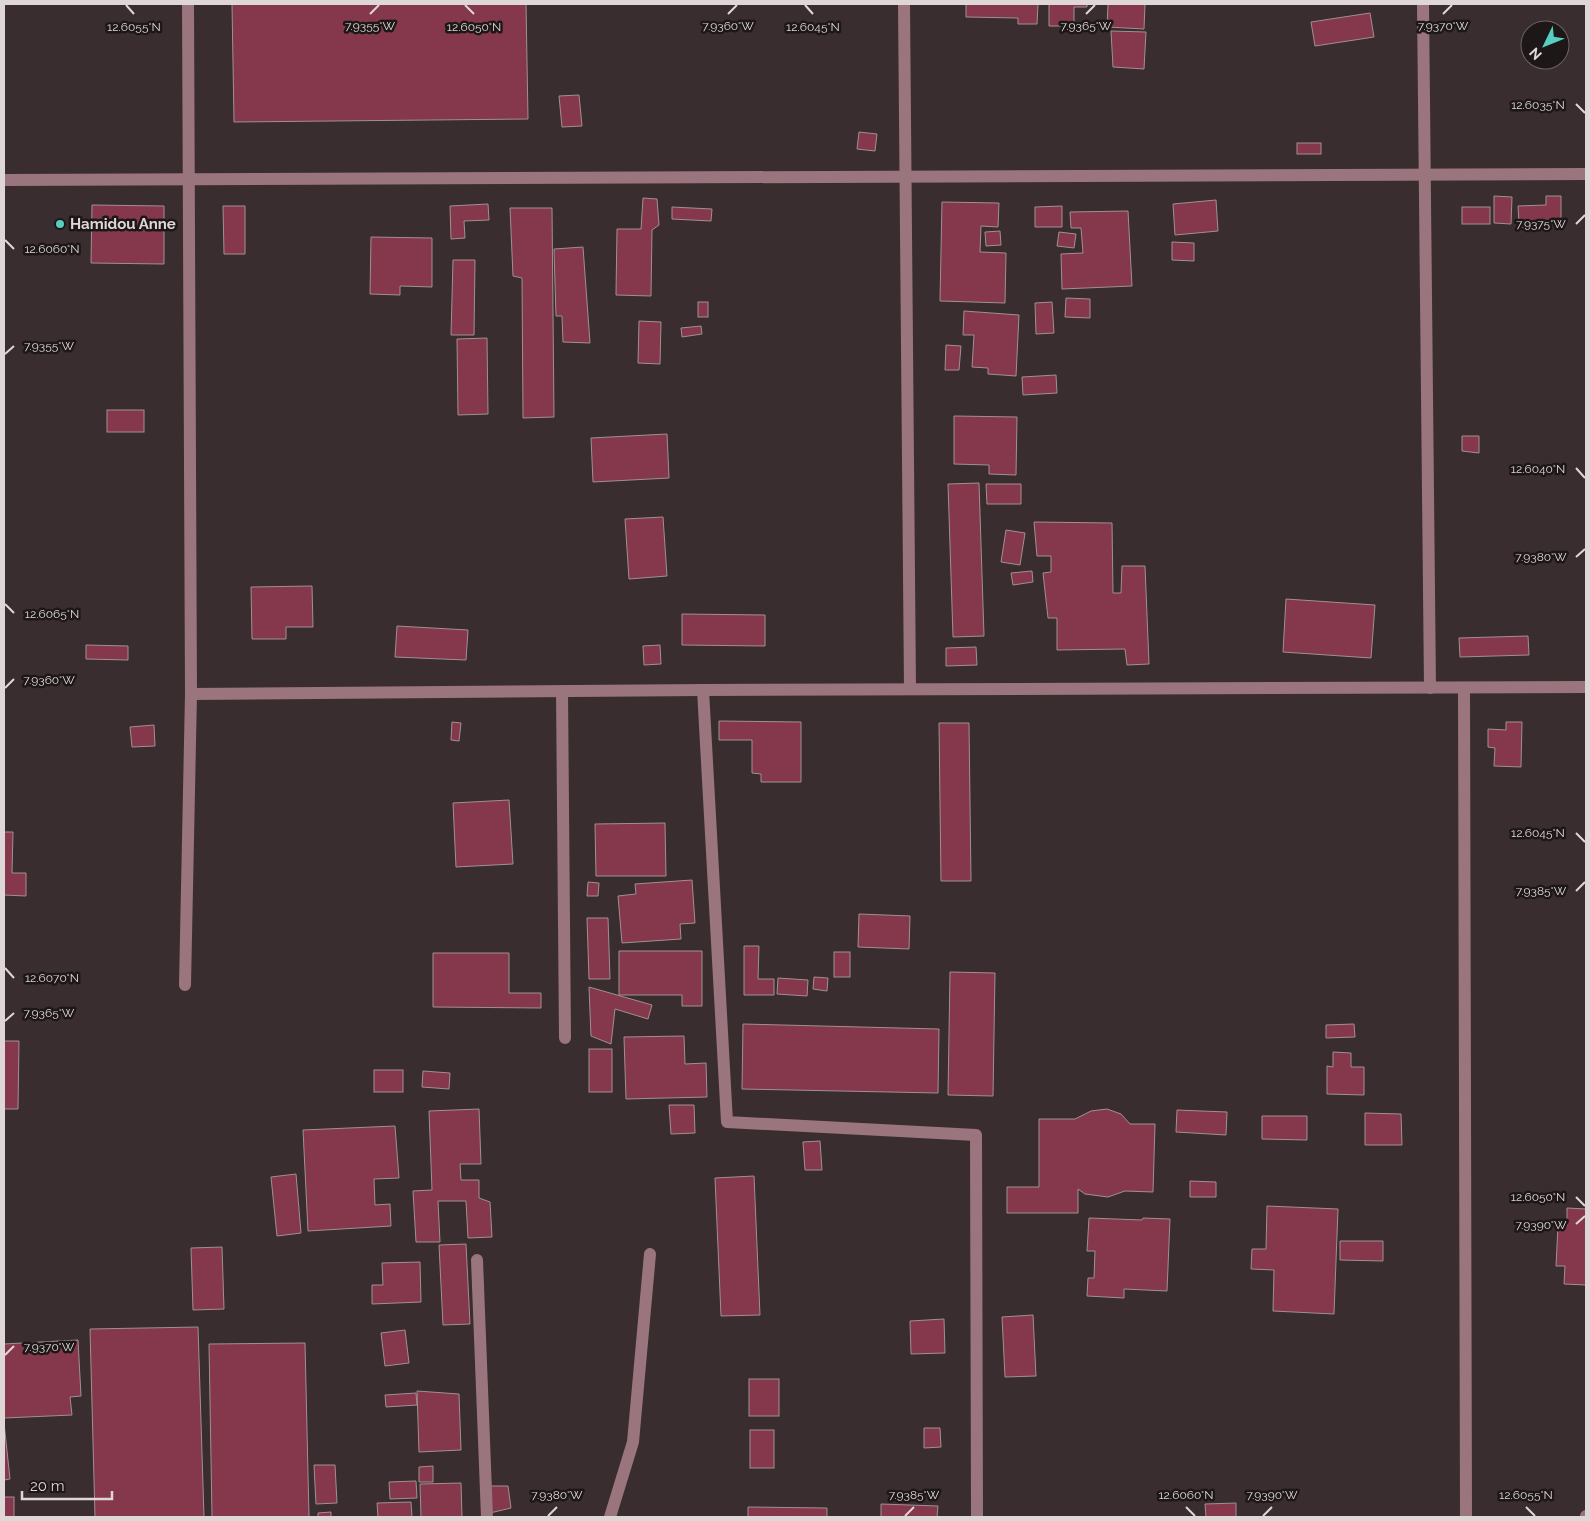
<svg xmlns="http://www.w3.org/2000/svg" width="1590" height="1521" viewBox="0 0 1590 1521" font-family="Raleway,sans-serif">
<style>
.building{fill:#85384c;stroke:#a09093}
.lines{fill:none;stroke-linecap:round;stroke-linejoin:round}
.minor{stroke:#9b757d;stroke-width:12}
.ticks{fill:none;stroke:#dfd6d8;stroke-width:2}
.poi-dot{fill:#57cec2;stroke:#1d1718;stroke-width:2}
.labels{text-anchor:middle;stroke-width:5;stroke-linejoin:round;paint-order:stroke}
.poi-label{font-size:15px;font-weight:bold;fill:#dfd6d8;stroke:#1d1718;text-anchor:start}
.ticks-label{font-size:12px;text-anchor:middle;fill:#dfd6d8;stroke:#1d1718;stroke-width:5;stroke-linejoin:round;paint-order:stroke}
</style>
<rect width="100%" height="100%" fill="#3a2d2f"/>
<g class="building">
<path d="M232,4H526L528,119L234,122Z"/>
<path d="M966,4H1038L1037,24H1018V18L966,17Z"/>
<path d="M1049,4H1087V7H1074V26H1049Z"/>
<path d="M1108,4H1145L1144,29L1107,27Z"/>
<path d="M1370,13L1374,37L1315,46L1311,22Z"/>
<path d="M1111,31L1146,32L1144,69L1113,67Z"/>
<path d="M579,95L582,126L562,127L559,96Z"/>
<path d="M859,132L877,134L875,151L857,149Z"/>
<rect x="1297" y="143" width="24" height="11"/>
<path d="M1494,196L1512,197L1511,224L1494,223Z"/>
<path d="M1546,196H1561V222L1519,223L1518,206L1546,205Z"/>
<path d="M643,198L657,199L659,225L652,230L651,296L616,295L617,229H641Z"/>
<path d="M1216,200L1218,231L1175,235L1173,204Z"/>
<path d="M942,202L999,203L998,227L981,226L980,252L1006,253L1005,303L940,301Z"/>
<path d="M488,204L489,220L464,221L465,238L451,239L450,206Z"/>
<path d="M92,205L164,206V264L91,263Z"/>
<path d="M223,206H245V254H224Z"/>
<path d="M1062,206V227H1035V207Z"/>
<path d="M672,207L712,209L711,221L672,219Z"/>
<rect x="1462" y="207" width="28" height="17"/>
<path d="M510,208H552L554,417L523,418L522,278L513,276Z"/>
<path d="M1128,211L1132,286L1062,289L1061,254L1083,253L1081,228H1071L1070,212Z"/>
<path d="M1000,231L1001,245L986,246L985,232Z"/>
<path d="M1059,232L1076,234L1074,248L1057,246Z"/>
<path d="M371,237L432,238V287L400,286V295L370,294Z"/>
<path d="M1172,242L1194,243V261L1172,260Z"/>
<path d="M583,247L590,343L563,342L562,316H556L554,249Z"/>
<path d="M453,260H475L474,335H451Z"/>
<path d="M1066,298L1090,299V318L1065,317Z"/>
<rect x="698" y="302" width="10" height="15"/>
<path d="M1052,302L1054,333L1036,334L1035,303Z"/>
<path d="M964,311L1019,315L1016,376L988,374V368L972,367L974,335H963Z"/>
<path d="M639,321L661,322L660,364L638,363Z"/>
<path d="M701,326L702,334L682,337L681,328Z"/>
<path d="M487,338L488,414L458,415L457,339Z"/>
<path d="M946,345L961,346L959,370H945Z"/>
<path d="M1056,375L1057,393L1023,395L1022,377Z"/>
<rect x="107" y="410" width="37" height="22"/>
<path d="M954,416L1017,417L1016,475L989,474V465L954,464Z"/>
<path d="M667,434L669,478L593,482L591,438Z"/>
<path d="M1462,436H1479V453L1462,451Z"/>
<path d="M979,483L984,636L953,637L948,484Z"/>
<path d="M986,484H1021V504H987Z"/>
<path d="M663,517L667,576L629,579L625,519Z"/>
<path d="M1034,522L1112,523L1113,593H1121L1122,566H1145L1149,664L1127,665L1125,649L1057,650V618H1048L1043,573L1051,572V556H1037Z"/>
<path d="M1006,530L1025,533L1020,565L1001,562Z"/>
<path d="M1032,571L1033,582L1013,585L1011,573Z"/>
<path d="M312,586L313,627H286V639H252L251,587Z"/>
<path d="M1286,599L1375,605L1371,658L1283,652Z"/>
<path d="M682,614L765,615V646L682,645Z"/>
<path d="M397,626L468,630L466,660L395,657Z"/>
<path d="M1528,636L1529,655L1460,657L1459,638Z"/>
<path d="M86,645L128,646V660L86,659Z"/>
<path d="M660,645L661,664L644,665L643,646Z"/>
<path d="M976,647L977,665L946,666V648Z"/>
<path d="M719,721L801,722V782H761V774L752,773V740H719Z"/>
<path d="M452,722L461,723L459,741L451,740Z"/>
<path d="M1506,722H1522L1521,767L1494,766L1495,748L1488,747V729L1506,730Z"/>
<path d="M939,723H969L971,881H941Z"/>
<path d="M154,725L155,746L132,747L130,727Z"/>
<path d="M509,800L513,864L456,867L453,803Z"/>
<path d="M665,823L666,876H596L595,824Z"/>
<path d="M4,832H13L12,873H26V896L4,895Z"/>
<path d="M692,880L695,923L680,924L681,939L622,943L618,896L636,894L635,884Z"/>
<path d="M588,882L599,883L598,896H587Z"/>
<path d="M859,914L910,916L909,949L858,947Z"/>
<path d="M587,918H608L610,979H589Z"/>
<path d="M744,946H759L758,979H774V995H744Z"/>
<path d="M619,951H702V1006H682V995H619Z"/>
<rect x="834" y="952" width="16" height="25"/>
<path d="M433,953H509V993H541V1008L433,1007Z"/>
<path d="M950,972L995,973L993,1096L948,1095Z"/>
<path d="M814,977L828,978L827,991L813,989Z"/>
<path d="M778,978L808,980L807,996L777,994Z"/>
<path d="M589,987L652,1005L648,1019L615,1009L611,1044L591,1036Z"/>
<path d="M743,1024L939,1029L938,1093L742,1089Z"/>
<path d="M1354,1024L1355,1037L1326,1038V1025Z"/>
<path d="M684,1036L685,1064L706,1063L707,1097L626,1099L624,1037Z"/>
<path d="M4,1041H19L18,1109H4Z"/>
<rect x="589" y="1049" width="23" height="43"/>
<path d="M1333,1052L1351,1053V1067H1364V1095L1327,1094V1066L1333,1067Z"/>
<rect x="374" y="1070" width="29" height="22"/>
<path d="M423,1071L450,1073L449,1089L422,1087Z"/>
<path d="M669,1105H694L695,1133L671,1134Z"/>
<path d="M479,1109L481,1164H460L461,1180H479V1198L490,1202L492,1237L468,1238L466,1201H438L440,1242H416L413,1191L432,1190L429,1111Z"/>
<path d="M1107,1109L1121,1114L1130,1124H1155L1153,1192L1125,1191L1108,1197L1085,1194L1078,1189V1213H1007V1187H1039V1119H1075L1091,1111Z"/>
<path d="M1177,1110L1227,1112L1226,1135L1176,1132Z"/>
<path d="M1365,1113L1401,1114L1402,1145H1365Z"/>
<path d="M1262,1116H1307V1140L1262,1139Z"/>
<path d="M395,1126L399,1178L374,1179L375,1205L390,1204L391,1226L308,1231L303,1130Z"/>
<path d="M820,1141L822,1170H805L803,1142Z"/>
<path d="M296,1174L301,1233L277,1236L271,1177Z"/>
<path d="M754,1176L760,1315L721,1316L715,1178Z"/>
<path d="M1190,1181L1216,1182V1197H1190Z"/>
<path d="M1267,1206L1338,1209L1334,1314L1273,1311L1274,1270L1251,1269L1252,1249H1266Z"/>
<path d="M1567,1208L1586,1209V1285L1564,1284L1565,1266H1556L1558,1226H1567Z"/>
<path d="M1089,1218L1142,1220L1143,1218L1170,1219L1167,1291L1124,1289V1298L1087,1296L1088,1278H1094L1095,1251H1087Z"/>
<path d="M1340,1241H1383V1261L1340,1260Z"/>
<path d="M466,1244L470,1324L443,1325L439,1245Z"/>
<path d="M222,1247L224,1309L193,1310L191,1248Z"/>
<path d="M420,1262L421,1302L372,1304V1285H383L382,1263Z"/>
<path d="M1033,1315L1036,1376L1005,1377L1002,1317Z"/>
<path d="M944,1319L945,1353L911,1354L910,1321Z"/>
<path d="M198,1327L204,1517H95L90,1329Z"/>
<path d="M405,1330L409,1363L385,1366L381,1333Z"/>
<path d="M78,1340L81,1396L70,1397L72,1415L4,1418V1344Z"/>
<path d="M305,1343L309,1517H212L209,1344Z"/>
<rect x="749" y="1379" width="30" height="37"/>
<path d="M417,1391L459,1394L461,1450L419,1452Z"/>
<path d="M416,1393L417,1405L386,1407L385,1395Z"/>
<path d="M4,1423L10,1479L4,1480Z"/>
<path d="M924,1428H940L941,1447L924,1448Z"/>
<rect x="750" y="1430" width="24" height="38"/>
<path d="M314,1465H335L337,1503L316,1504Z"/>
<path d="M433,1466V1482H419V1467Z"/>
<path d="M416,1481L417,1498L390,1499L389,1482Z"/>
<path d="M461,1483L462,1517H421L420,1484Z"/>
<path d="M488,1486H508L511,1508L490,1513Z"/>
<rect x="4" y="1497" width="10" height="20"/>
<path d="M411,1502L412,1517H378L377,1503Z"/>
<path d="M1236,1503V1517H1206L1205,1504Z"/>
<path d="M881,1504L938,1506L937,1517H881Z"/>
<path d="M748,1507L827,1508V1517H748Z"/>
<path d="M331,1512V1517H318V1513Z"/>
</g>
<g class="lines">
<g class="minor">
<path d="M904,4L910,689"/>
<path d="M1423,4L1430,688"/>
<path d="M4,180L1586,174"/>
<path d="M1464,688L1466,1517"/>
<path d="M703,690L727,1122L976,1135L977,1517"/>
<path d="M562,691L565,1038"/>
<path d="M191,694L703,690L1586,687"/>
<path d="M185,985L191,694L188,4"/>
<path d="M477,1260L487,1517"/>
<path d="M610,1517L633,1442L650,1254"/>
<path d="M1586,1517V1516"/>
</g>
</g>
<path class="ticks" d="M126,5L134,14M465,5L474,14M805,5L813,14M370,14L379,5M728,14L737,5M1086,14L1095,5M1443,14L1452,5M1576,104L1585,113M1576,224L1585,215M5,240L14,249M5,354L14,346M1576,468L1585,478M1576,557L1585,549M5,604L14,613M5,688L14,679M1576,833L1585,842M1576,891L1585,882M5,968L14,978M5,1021L14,1013M1576,1197L1585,1206M1576,1224L1585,1216M5,1355L14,1346M1186,1507L1195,1516M1526,1507L1535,1516M548,1516L557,1507M905,1516L914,1507M1263,1516L1272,1507"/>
<circle class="poi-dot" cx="60" cy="224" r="5"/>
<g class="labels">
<g class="poi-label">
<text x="70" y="229">Hamidou Anne</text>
</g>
</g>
<g class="ticks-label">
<text x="370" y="30">7.9355°W</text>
<text x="728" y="30">7.9360°W</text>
<text x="1086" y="30">7.9365°W</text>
<text x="1443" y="30">7.9370°W</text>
<text x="474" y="31">12.6050°N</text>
<text x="134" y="31">12.6055°N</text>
<text x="813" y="31">12.6045°N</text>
<text x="1538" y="109">12.6035°N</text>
<text x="1541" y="228">7.9375°W</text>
<text x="52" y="253">12.6060°N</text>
<text x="49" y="350">7.9355°W</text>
<text x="1538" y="473">12.6040°N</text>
<text x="1541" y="561">7.9380°W</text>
<text x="52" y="618">12.6065°N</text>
<text x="49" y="684">7.9360°W</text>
<text x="1538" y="837">12.6045°N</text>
<text x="1541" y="895">7.9385°W</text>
<text x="52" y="982">12.6070°N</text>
<text x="49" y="1017">7.9365°W</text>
<text x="1538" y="1201">12.6050°N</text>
<text x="1541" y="1229">7.9390°W</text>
<text x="49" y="1351">7.9370°W</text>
<text x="1186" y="1499">12.6060°N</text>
<text x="1526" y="1499">12.6055°N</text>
<text x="557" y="1499">7.9380°W</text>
<text x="914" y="1499">7.9385°W</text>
<text x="1272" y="1499">7.9390°W</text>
</g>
<rect width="1590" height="1521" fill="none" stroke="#dfd6d8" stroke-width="10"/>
<g transform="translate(1545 45) rotate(227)"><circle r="24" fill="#1d1718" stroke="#6b6365"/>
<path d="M0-4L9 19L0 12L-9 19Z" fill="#57cec2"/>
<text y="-8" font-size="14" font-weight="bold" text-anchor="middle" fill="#dfd6d8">N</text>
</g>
<path d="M22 1491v8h90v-8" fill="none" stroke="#dfd6d8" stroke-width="2.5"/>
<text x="30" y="1491" font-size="15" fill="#dfd6d8" stroke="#1d1718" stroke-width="4" paint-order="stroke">20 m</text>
</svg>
